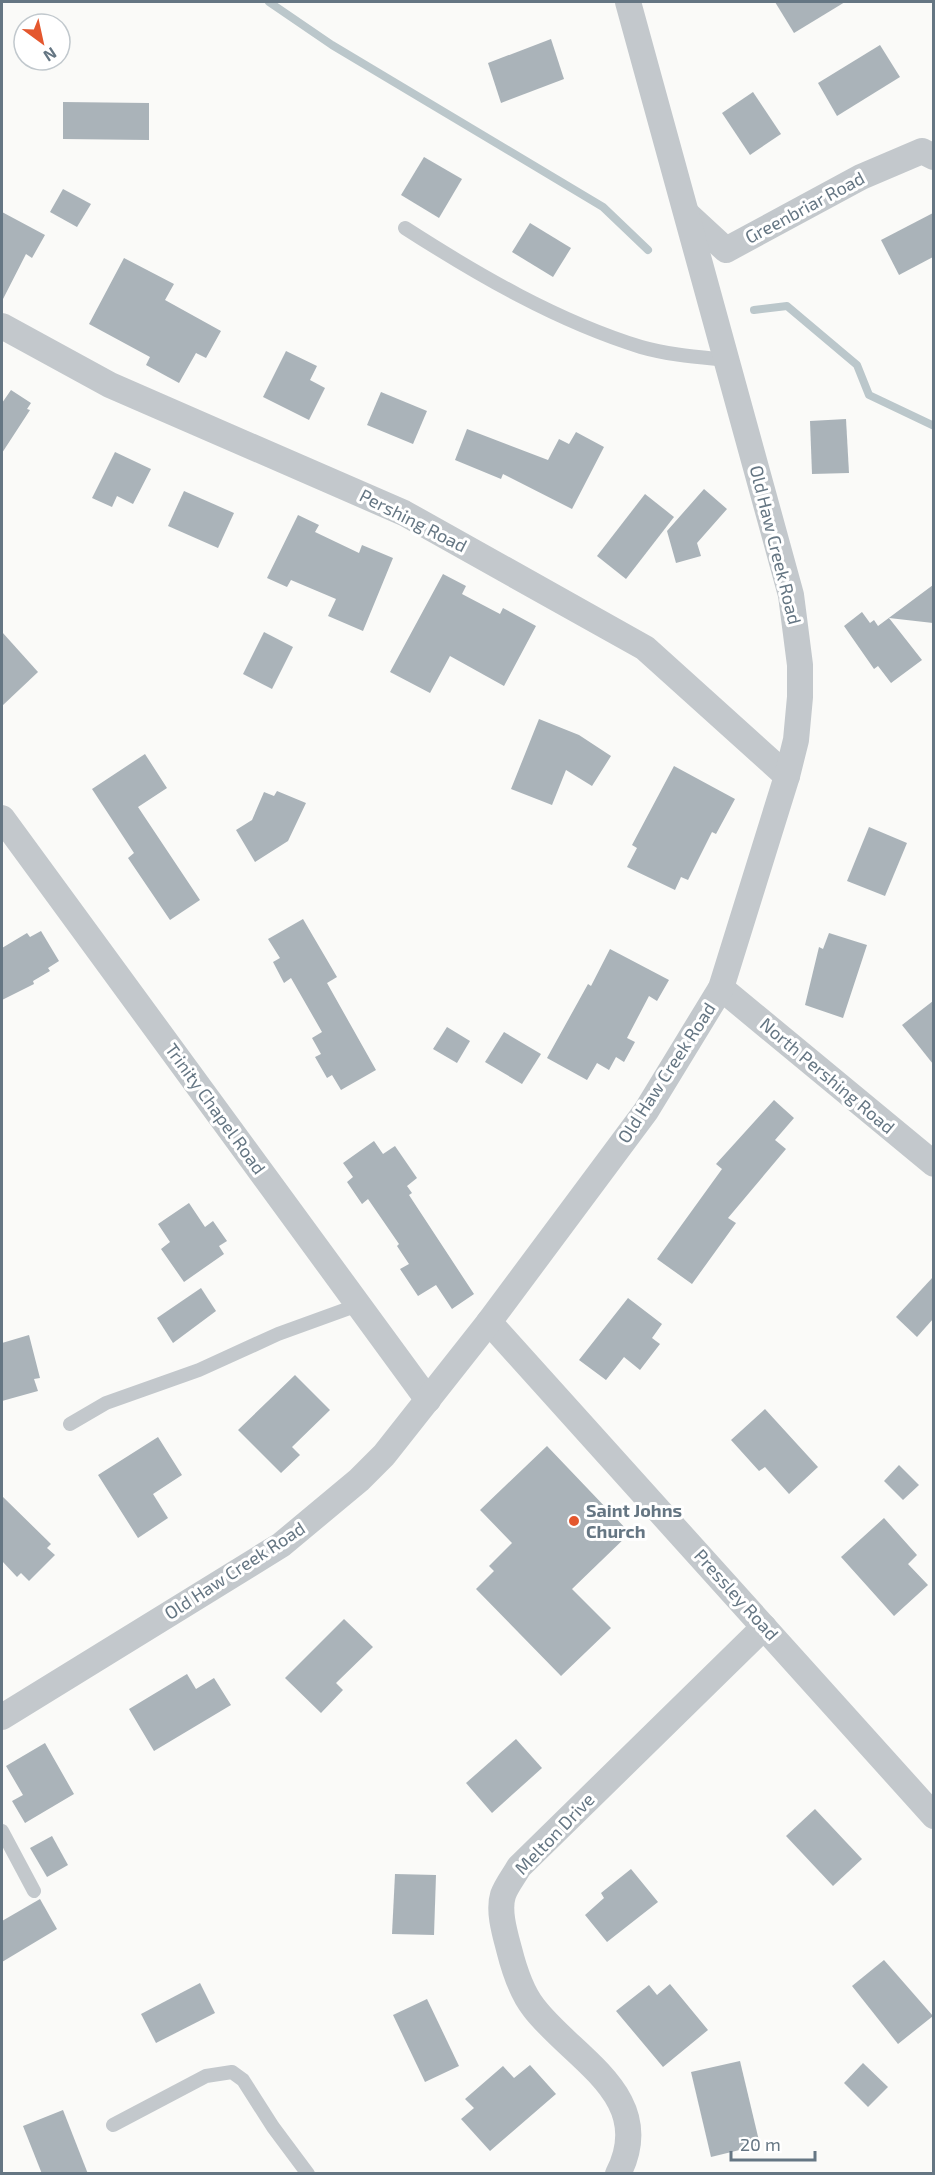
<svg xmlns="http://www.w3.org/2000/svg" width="935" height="2175" viewBox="0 0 935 2175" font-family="'Exo 2',sans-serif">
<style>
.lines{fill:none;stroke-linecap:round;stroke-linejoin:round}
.stream{stroke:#bbc7cb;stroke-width:8}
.building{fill:#aab3b9}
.lane{stroke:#c3c8cc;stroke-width:14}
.street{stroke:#c3c8cc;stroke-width:26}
.poi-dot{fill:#e4572e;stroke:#fff;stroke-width:2}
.labels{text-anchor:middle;stroke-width:6;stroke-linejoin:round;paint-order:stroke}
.street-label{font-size:18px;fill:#657683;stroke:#fff}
.poi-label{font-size:18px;font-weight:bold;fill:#657683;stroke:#fff;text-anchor:start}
</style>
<rect width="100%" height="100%" fill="#fafaf8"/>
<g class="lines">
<g class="stream">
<path d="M269,2L332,45L603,207L648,250"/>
<path d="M754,310L787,306L857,365L869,395L934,426"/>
</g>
</g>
<g class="building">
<path d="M775,2H845L794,33Z"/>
<path d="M551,39L564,79L501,103L488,63Z"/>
<path d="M880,45L900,77L837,116L818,83Z"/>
<path d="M753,92L781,134L750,155L722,113Z"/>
<path d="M63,102L149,103V140L63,139Z"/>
<path d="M424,157L462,179L439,218L401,195Z"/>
<path d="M63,189L91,204L77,227L50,212Z"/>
<path d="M2,212L45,235L32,258L26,254L2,301Z"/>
<path d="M933,213V257L899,275L881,240Z"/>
<path d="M530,223L571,248L553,277L512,252Z"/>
<path d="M124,258L174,284L165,300L221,331L206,358L196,353L179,383L146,365L150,357L89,324Z"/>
<path d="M286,351L317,366L310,380L325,388L309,420L263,397Z"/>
<path d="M11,390L31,403L27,409L30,410L2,453V403Z"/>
<path d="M381,392L427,411L413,444L367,425Z"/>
<path d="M846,419L849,473L812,474L810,421Z"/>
<path d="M467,429L548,460L559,439L569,444L576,432L604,447L572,509L503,474L501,479L455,460Z"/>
<path d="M115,452L151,469L133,504L117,496L112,507L92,498Z"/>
<path d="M704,489L727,509L697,543L701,556L676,563L667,531Z"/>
<path d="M184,491L234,513L218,548L168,526Z"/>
<path d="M645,494L674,517L626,579L597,556Z"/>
<path d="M298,515L319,525L315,532L359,553L362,545L393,558L363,631L328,616L336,599L291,580L287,587L267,578Z"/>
<path d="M443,574L466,586L462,594L500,614L503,608L536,626L504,686L450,656L430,693L390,672Z"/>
<path d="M933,585V623L889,618L922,660L891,683L878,666L874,669L844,626L862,612L870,623L874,620L878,626Z"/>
<path d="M2,632L38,672L2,706Z"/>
<path d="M264,632L293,647L272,689L243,674Z"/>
<path d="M539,719L579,735L611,756L592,786L566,770L552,805L511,789Z"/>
<path d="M145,754L167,788L138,807L200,900L170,920L128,858L134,853L92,789Z"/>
<path d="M674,766L735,799L716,834L712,832L688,880L681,877L675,890L627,867L637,848L632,845Z"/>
<path d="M277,791L306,803L288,841L255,862L236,830L252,820L264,792L274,796Z"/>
<path d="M869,827L907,843L885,896L847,881Z"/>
<path d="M303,919L337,977L327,983L376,1070L341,1090L332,1075L327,1078L315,1057L321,1054L312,1038L322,1032L291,978L284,983L273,962L280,958L268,939Z"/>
<path d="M41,931L59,961L48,968L50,971L33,981L34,984L2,1000V948L27,933L30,937Z"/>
<path d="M829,933L867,945L843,1018L805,1005L819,947L823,949Z"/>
<path d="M610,949L669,980L657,1001L649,996L627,1038L635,1042L624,1062L616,1057L609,1070L597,1063L587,1080L547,1058L588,984L591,986Z"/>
<path d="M933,1001V1064L902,1025Z"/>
<path d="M447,1027L470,1041L457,1063L433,1049Z"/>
<path d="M504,1032L541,1054L522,1084L485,1062Z"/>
<path d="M774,1100L794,1118L775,1140L786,1149L728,1218L736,1223L692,1284L657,1259L722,1169L716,1164Z"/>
<path d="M374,1141L383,1154L395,1146L417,1178L407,1186L412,1193L409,1195L474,1294L452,1309L436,1285L418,1296L400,1269L409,1264L397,1246L399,1244L368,1199L362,1204L347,1182L353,1177L343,1163Z"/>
<path d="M189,1203L205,1227L213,1221L227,1241L219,1246L224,1254L184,1282L161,1249L170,1242L158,1224Z"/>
<path d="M933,1277V1319L917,1337L896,1317Z"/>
<path d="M201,1288L216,1311L173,1343L157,1318Z"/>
<path d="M628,1298L662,1324L652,1338L660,1344L640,1370L624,1357L606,1380L579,1360Z"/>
<path d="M29,1335L40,1378L34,1379L38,1391L2,1401V1343Z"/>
<path d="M295,1375L330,1410L292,1447L300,1455L281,1473L238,1430Z"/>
<path d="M765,1409L818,1467L789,1494L765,1467L759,1471L731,1440Z"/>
<path d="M158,1437L182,1475L153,1494L168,1518L138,1538L98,1475Z"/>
<path d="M547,1446L630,1533L572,1589L611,1628L561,1676L476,1589L494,1571L489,1566L512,1543L480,1510Z"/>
<path d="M899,1465L919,1485L903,1500L884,1481Z"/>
<path d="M2,1496L51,1544L47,1548L55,1555L29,1581L21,1573L17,1577L2,1561Z"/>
<path d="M884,1518L917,1555L908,1564L928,1585L894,1616L841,1557Z"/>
<path d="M344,1619L373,1647L336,1683L343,1690L321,1713L285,1678Z"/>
<path d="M187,1674L196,1689L214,1678L231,1705L154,1751L129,1709Z"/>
<path d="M516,1739L542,1768L492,1813L466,1783Z"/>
<path d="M45,1743L74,1794L25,1823L12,1801L23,1795L6,1766Z"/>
<path d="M815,1809L862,1859L833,1886L786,1836Z"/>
<path d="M52,1836L68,1865L47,1877L30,1848Z"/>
<path d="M631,1869L658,1902L607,1942L585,1915L604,1898L601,1893Z"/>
<path d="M395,1874L436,1875L434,1935L392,1934Z"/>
<path d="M40,1899L57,1929L2,1962V1921Z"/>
<path d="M884,1960L933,2016L898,2044L852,1986Z"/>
<path d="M200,1983L215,2013L156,2043L141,2014Z"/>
<path d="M670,1984L708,2030L663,2067L616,2011L649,1985L657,1995Z"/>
<path d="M427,1999L459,2066L425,2082L393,2015Z"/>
<path d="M740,2061L760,2145L711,2157L691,2072Z"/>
<path d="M863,2063L888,2087L868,2107L844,2083Z"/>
<path d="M530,2065L556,2094L490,2151L461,2119L474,2108L465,2099L503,2066L514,2078Z"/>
<path d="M63,2110L88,2174H42L23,2126Z"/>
</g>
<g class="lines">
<g class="lane">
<path d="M405,228C478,275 557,321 641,347C669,355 698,357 727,360"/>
<path d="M70,1424L106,1403L199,1370L278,1334L358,1305"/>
<path d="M2,1831L34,1891"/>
<path d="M113,2125L206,2076L232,2072L243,2080L273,2127L308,2174"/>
</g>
<g class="street">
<path d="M687,214L726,250L861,177L922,151L934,157"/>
<path d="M2,326L110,385L404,513L645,648L787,776"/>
<path d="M2,818L428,1400"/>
<path d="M721,988L934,1164"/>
<path d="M489,1322L934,1816"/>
<path d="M2,1717L281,1545L359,1480L384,1455L489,1322L646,1111L721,988L787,776L796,740L800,697V665L791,595L628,2"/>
<path d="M618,2174C658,2096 573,2059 534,2008C521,1992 514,1969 509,1949C505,1934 498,1911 503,1895C506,1886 514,1876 519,1867L764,1627"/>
</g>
</g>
<circle class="poi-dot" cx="574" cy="1521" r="6"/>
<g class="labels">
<g class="street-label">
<text transform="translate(805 208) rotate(-28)" y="6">Greenbriar Road</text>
<text transform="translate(413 521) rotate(27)" y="6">Pershing Road</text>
<text transform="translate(775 545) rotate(76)" y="6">Old Haw Creek Road</text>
<text transform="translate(667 1073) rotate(-57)" y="6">Old Haw Creek Road</text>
<text transform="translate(827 1076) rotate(40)" y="6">North Pershing Road</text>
<text transform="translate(215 1109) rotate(54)" y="6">Trinity Chapel Road</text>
<text transform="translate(235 1571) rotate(-33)" y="6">Old Haw Creek Road</text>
<text transform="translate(736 1595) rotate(48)" y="6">Pressley Road</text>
<text transform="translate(555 1834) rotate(-46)" y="6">Melton Drive</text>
</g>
<g class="poi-label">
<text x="586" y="1517">Saint Johns<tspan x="586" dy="21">Church</tspan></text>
</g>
</g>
<rect width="935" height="2175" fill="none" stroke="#657683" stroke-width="6"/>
<g transform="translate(42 42) rotate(147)"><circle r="28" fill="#ffffff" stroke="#c1c8cd" stroke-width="1.5"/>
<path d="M0-4.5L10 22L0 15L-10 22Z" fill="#e4572e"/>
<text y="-9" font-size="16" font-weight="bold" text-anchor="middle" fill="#657683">N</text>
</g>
<path d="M731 2151v9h84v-9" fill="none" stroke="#657683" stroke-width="3"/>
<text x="740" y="2151" font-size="18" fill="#657683" stroke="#ffffff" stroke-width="4.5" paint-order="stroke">20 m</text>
</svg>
